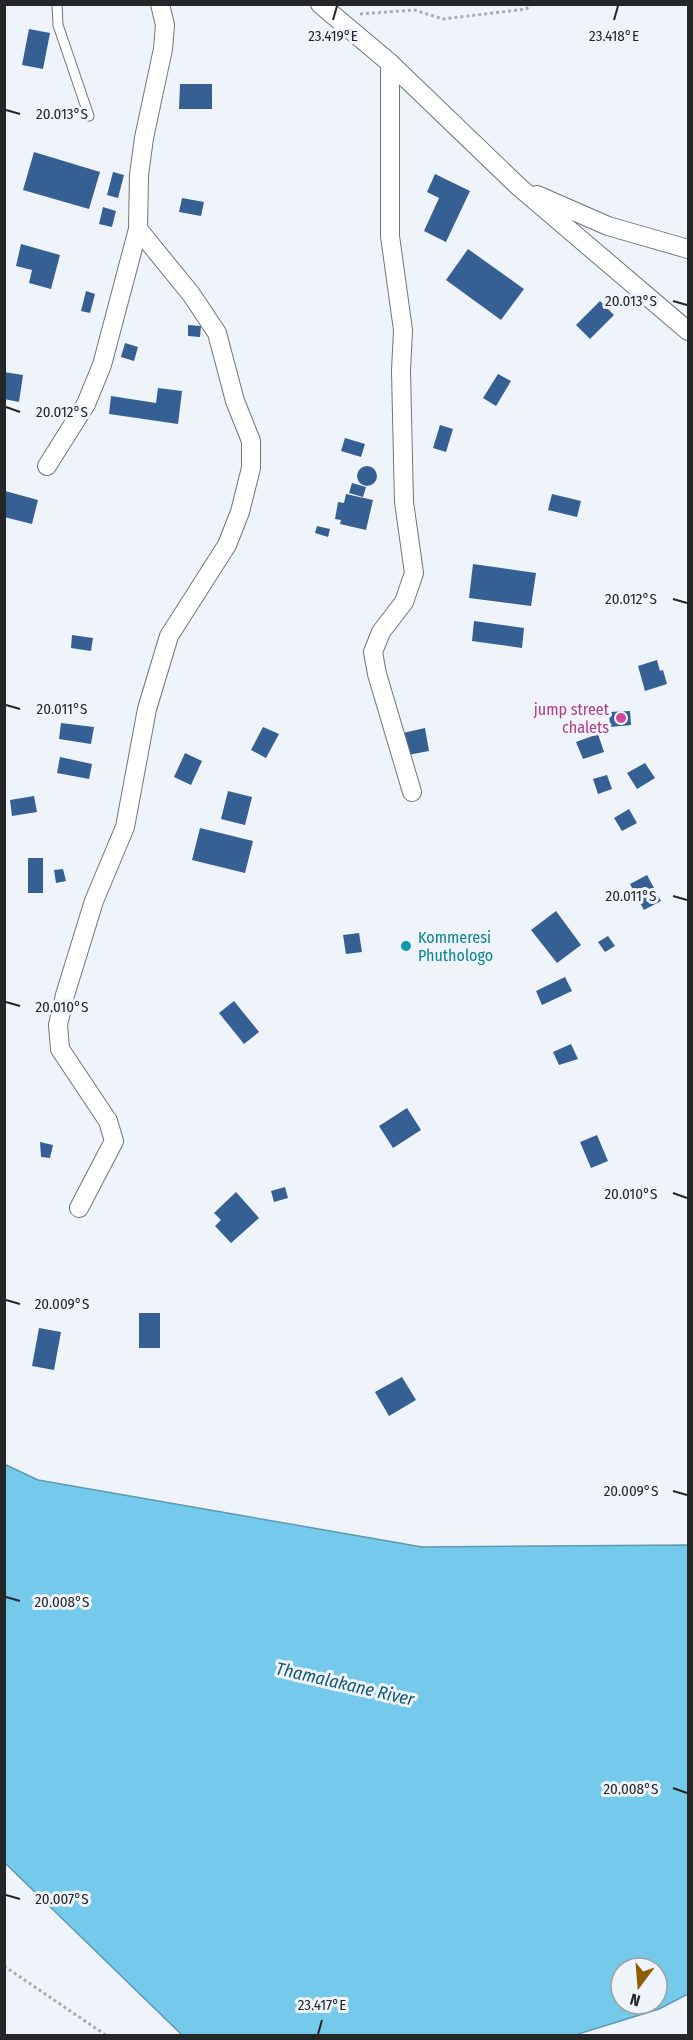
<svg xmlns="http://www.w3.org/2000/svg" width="693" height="2040" viewBox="0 0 693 2040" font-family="'Fira Sans Condensed',sans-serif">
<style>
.water{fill:#75caec;stroke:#5d99b1;stroke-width:1.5;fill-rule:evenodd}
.building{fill:#366093}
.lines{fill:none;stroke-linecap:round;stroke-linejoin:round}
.service-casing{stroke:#70747a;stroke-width:11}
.minor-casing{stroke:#70747a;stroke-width:20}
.path{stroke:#a9adb2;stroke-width:3;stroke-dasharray:3 3;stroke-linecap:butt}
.service{stroke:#fff;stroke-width:9}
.minor{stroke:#fff;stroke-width:18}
.ticks{fill:none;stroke:#242628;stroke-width:2}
.hotel-dot{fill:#d1479c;stroke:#eff4fb;stroke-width:2}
.culture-dot{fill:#0f9aa8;stroke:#eff4fb;stroke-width:2}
.labels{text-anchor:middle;stroke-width:6;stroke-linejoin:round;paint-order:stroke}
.hotel-label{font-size:16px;fill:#b23c85;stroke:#eff4fb;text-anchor:end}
.culture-label{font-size:16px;fill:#0d838f;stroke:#eff4fb;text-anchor:start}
.water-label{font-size:18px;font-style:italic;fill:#13596f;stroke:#eff4fb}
.ticks-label{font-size:15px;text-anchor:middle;fill:#242628;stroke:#eff4fb;stroke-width:6;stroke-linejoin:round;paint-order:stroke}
</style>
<rect width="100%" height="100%" fill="#eff4fb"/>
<path class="water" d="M4,1464L38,1480L422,1547L688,1545V1994L659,2009L575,2035H182L5,1863ZM621,1968H657V2004H621Z"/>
<g class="building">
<path d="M29,29L50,33L43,69L22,65Z"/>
<path d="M180,84H212V109H179Z"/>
<path d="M34,152L100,172L89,209L23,190Z"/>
<path d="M113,172L124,175L118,198L107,195Z"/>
<path d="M435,174L470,191L446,242L424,231L439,198L427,192Z"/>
<path d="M182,198L204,202L201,216L179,212Z"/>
<path d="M103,207L116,211L112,227L99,224Z"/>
<path d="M21,244L60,255L51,289L29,283L32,270L16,266Z"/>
<path d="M468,249L524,289L501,320L446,280Z"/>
<path d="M86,291L95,294L90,313L81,311Z"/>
<path d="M600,301L614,315L590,339L576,325Z"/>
<path d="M188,325L201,326L200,337L188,336Z"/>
<path d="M125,343L138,347L134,361L121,357Z"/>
<path d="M4,372L23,375L19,402L4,399Z"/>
<path d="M498,374L511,381L496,406L483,398Z"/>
<path d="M158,388L182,391L178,424L109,414L111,396L156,403Z"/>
<path d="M440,425L453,429L446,452L433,448Z"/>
<path d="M345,438L365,444L361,457L341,451Z"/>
<circle cx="367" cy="476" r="10"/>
<path d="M352,483L366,487L363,497L349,493Z"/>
<path d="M5,491L38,500L32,524L4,517Z"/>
<path d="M346,494L373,500L366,530L340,524L341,520L335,519L338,502L344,503Z"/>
<path d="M552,494L581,501L577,517L548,510Z"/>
<path d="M317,526L330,529L328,537L315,533Z"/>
<path d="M473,564L536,573L531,606L469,598Z"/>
<path d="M474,621L524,628L522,648L472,641Z"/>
<path d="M72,635L93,638L91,651L71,648Z"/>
<path d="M657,660L660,671L663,670L667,684L645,691L638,666Z"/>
<path d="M630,711L631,725L610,727L609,712Z"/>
<path d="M61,723L94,727L91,744L59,739Z"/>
<path d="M263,727L279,734L266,758L251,750Z"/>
<path d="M425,728L429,751L408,755L403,733Z"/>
<path d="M598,734L604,752L583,759L576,742Z"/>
<path d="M185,753L202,761L191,785L174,777Z"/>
<path d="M60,757L92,764L89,779L57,773Z"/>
<path d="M645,763L655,778L637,789L627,773Z"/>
<path d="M607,775L612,789L598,794L593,779Z"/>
<path d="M228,791L252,797L245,825L221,819Z"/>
<path d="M34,796L37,812L12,816L10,800Z"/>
<path d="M629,809L637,823L622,831L614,818Z"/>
<path d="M200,828L253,841L245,873L192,860Z"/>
<rect x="28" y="858" width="15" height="35"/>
<path d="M63,869L66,881L56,883L54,870Z"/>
<path d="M647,875L661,901L644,910L630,884Z"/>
<path d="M556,911L581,945L557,963L531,930Z"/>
<path d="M359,933L362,952L346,954L343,935Z"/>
<path d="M608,936L615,946L605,952L598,942Z"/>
<path d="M565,977L572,991L542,1005L536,991Z"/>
<path d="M234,1001L259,1032L244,1044L219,1013Z"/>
<path d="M571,1044L578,1059L559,1065L553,1052Z"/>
<path d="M407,1108L421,1130L393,1148L379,1126Z"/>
<path d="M597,1135L608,1161L591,1168L580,1142Z"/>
<path d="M40,1142L53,1145L50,1158L41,1157Z"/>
<path d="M285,1187L288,1198L274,1202L271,1191Z"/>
<path d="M236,1192L259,1218L231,1243L215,1226L221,1220L214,1213Z"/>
<rect x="139" y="1313" width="21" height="35"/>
<path d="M39,1328L61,1332L54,1370L32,1366Z"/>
<path d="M402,1377L416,1400L389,1416L375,1392Z"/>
</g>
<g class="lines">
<g class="service-casing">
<path id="service" d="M57,4L58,25L89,116"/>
</g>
<g class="minor-casing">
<g id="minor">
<path d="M320,4L390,63L519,187L688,331"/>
<path d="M390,63V236L403,330L401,371L404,502L414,573L404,602L381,632L373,652L377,674L412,792"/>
<path d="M537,195L608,226L688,249"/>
<path d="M47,466L86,404L102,365L138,229L139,175L144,138L163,49L165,25L160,4"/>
<path d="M79,1208L114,1141L108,1121L60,1049L58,1025L65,995L94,901L125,827L147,709L169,636L227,545L240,512L251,468V441L235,401L217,333L191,294L138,229"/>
</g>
</g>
<g class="path">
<path d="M360,14L414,10L443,19L526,9L532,4"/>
<path d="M4,1966L107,2036"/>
</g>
<use href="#service" class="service"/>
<use href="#minor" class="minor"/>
</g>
<path class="ticks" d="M333,20L337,6M614,20L618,6M6,110L20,114M673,301L687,305M6,407L20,412M673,599L687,603M6,705L20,709M673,896L687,900M6,1002L20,1006M673,1193L687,1198M6,1300L20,1304M673,1491L687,1495M6,1597L20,1601M673,1788L687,1793M6,1895L20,1899M318,2034L322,2020"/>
<circle class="hotel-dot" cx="621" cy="718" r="6"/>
<circle class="culture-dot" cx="406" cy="946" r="6"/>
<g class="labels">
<g class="hotel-label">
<text x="609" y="715">jump street<tspan x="609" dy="18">chalets</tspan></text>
</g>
<g class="culture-label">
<text x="418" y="943">Kommeresi<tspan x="418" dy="18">Phuthologo</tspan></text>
</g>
<g class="water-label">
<text transform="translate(345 1684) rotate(13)" y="6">Thamalakane River</text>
</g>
</g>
<g class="ticks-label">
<text x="333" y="41">23.419°E</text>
<text x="614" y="41">23.418°E</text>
<text x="62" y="119">20.013°S</text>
<text x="631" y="306">20.013°S</text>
<text x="62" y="417">20.012°S</text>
<text x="631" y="604">20.012°S</text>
<text x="62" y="714">20.011°S</text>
<text x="631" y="901">20.011°S</text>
<text x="62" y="1012">20.010°S</text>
<text x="631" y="1199">20.010°S</text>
<text x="62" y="1309">20.009°S</text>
<text x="631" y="1496">20.009°S</text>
<text x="62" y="1607">20.008°S</text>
<text x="631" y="1794">20.008°S</text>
<text x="62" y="1904">20.007°S</text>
<text x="322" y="2010">23.417°E</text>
</g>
<rect width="693" height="2040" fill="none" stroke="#242628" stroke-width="12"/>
<g transform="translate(639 1986) rotate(196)"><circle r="28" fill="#eff4fb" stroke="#9ea2a7" stroke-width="1.5"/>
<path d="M0-4.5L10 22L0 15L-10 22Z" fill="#8c5d05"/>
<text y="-9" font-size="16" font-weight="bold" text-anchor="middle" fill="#242628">N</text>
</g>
</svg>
